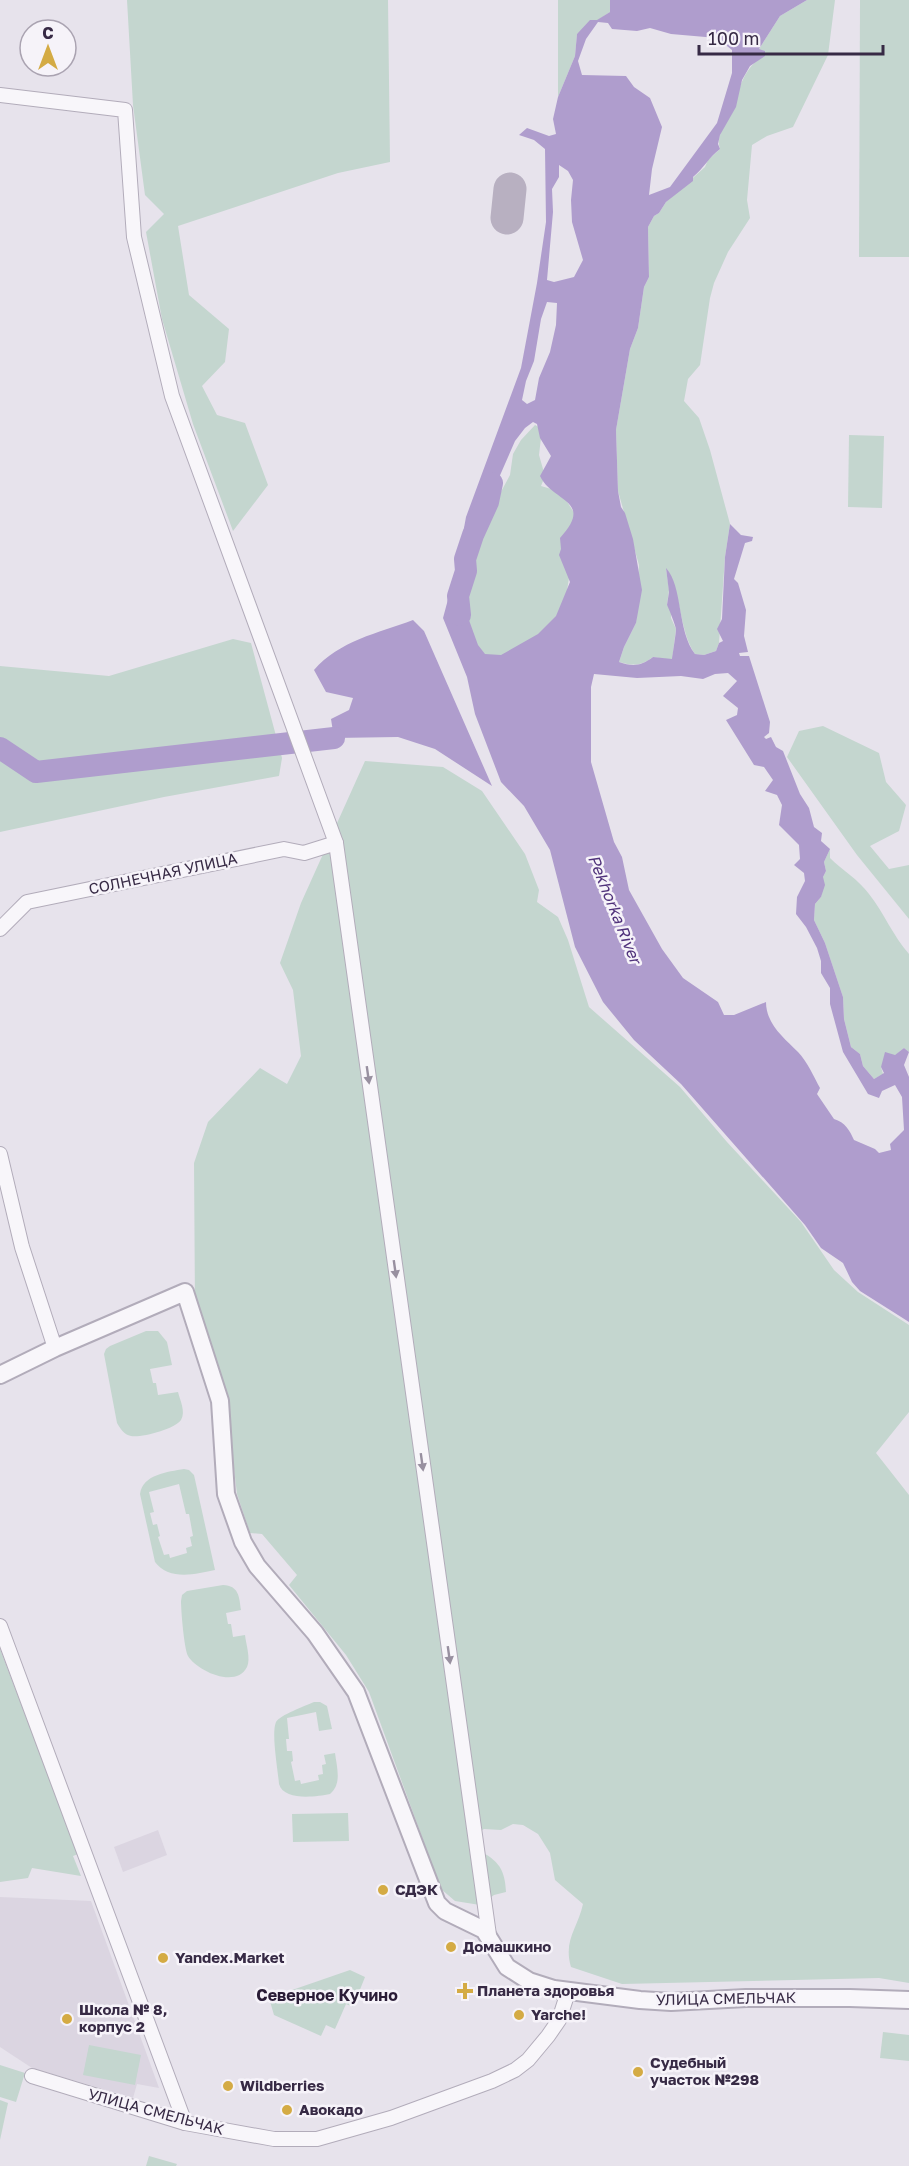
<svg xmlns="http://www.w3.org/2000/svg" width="909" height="2166" viewBox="0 0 909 2166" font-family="'Golos Text',sans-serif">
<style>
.built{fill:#dbd5e1}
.green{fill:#c4d6cf;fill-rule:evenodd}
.water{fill:#af9dcd;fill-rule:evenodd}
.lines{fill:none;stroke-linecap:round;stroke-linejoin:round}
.river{stroke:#af9dcd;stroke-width:22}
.taxiway{stroke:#b8b0c1;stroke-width:33}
.minor-casing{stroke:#b2acba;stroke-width:16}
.tertiary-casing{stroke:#b2acba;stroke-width:20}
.minor{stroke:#f8f6fa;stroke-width:14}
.tertiary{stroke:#f8f6fa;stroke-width:16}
.oneway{fill:#9890a0}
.poi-dot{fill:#d4ab44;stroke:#f6f3f9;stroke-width:2}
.labels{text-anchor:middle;stroke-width:5;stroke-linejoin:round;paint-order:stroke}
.street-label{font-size:15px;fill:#372a45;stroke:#f6f3f9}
.poi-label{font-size:15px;font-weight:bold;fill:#372a45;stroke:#f6f3f9;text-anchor:start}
.water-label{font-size:16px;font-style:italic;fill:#50327b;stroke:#f6f3f9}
.neighbourhood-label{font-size:16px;font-weight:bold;fill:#2a1c36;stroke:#f6f3f9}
</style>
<rect width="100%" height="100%" fill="#e7e3ec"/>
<g class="built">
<path d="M158,1830L167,1855L123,1872L114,1847Z"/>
<path d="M0,1897L91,1901L159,2088L137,2084L133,2098L32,2068L0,2047Z"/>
</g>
<g class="green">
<path d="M127,0H388L390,162L338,173L178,226L189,295L229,329L225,362L202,386L217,415L245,423L268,485L233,531L193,424L162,319L146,232L164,214L145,195L133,105Z"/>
<path d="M558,0H610V12L577,34L575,56L558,97Z"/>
<path d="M807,0H835L828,55L793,127L767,136L752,145L747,200L750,218L728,252L714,283L710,298L700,365L688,379L684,401L699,418L710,450L730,524L725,557L719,643L716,651L704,655L695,654C679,632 680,583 666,569L669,590L667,605L671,611V618L676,629L672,660L653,657C641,666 634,666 619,662L624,647L636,623L639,565L618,491L616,430L630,349L638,328L644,287L649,277L648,227L654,216L659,213L666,202L705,167L708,160L720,149C715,134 728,122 734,109C736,105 736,100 737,95C742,80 747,68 759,59V49L780,16Z"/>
<path d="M860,0H909V257H859Z"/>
<path d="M535,425L542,429L539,455L545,476L541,486L561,492L578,519L563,617L533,640L494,660L477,650L466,619L461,595L473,549L488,516L510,475L513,454L521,440Z"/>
<path d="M849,435L884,436L882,508L848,507Z"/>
<path d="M233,639L251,643L282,758L279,776L164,797L0,832V666L109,676Z"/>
<path d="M823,726L879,753L886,782L906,805L899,831L870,846L889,869L909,865V919L857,855L787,757L799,731Z"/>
<path d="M365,761L443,767L482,791L525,854L539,890L537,902L558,917L568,940L589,1007L680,1087L727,1142L801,1222L834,1270L858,1292L909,1325V1412L876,1453L909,1495V1983L879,1978L622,1984L571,1967C563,1940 578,1928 583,1904L555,1880L550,1853L538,1834L523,1825L513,1824L501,1830L484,1829L473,1835L474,1848C496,1859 505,1866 506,1892L494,1895L480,1905L455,1901L441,1889L369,1692L346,1655L289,1585L297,1575L262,1534L250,1533L237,1494L227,1410L195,1306L194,1163L208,1122L260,1068L287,1084L301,1056L293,990L280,963L301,903Z"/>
<path d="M830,849V858C842,870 859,880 869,894C884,913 893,936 909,954V1052L904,1048L881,1067L883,1074L874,1079L863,1066L860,1054L851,1047L844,1019L843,997L825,943L814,920L815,904L821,897L823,877L826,871L824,862Z"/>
<path d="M146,1331H158L167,1342L172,1365L150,1369L153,1383H156L158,1395L178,1392C180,1400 186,1412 181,1420C175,1429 141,1438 131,1436C124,1435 120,1428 117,1423L104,1354L106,1349L110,1346Z"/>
<path d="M184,1469L189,1470L194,1475L215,1570C196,1574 169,1581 155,1562L140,1494C143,1474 168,1472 184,1469ZM179,1484L186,1514H189L193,1536L190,1537L192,1546L186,1548L187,1553L170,1558L169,1554L164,1555L158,1537L160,1536L157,1524L153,1525L150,1513L154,1512L149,1492Z"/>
<path d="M223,1585C239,1586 239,1596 241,1610L226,1613L228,1624H231L233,1637L245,1635C246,1644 251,1659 247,1667C236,1689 197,1671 188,1656C184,1648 181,1610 181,1601L182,1595L187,1591Z"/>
<path d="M0,1649L78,1854L73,1856L81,1876L32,1868L28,1878L0,1882Z"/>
<path d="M314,1702H320L327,1706L332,1729L319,1731L316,1712L287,1718L289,1739H286L287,1751H292L293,1761L291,1762L295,1781L300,1780L301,1784L319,1780L318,1775L323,1774L322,1765L326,1764L324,1755L335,1753C337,1768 342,1784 330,1794C315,1797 284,1801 279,1784C278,1770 271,1733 276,1722C280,1715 305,1706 314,1702Z"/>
<path d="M348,1813L349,1841L293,1842L292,1814Z"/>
<path d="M350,1970L365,1977L353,2007L346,2004L335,2029L326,2025L321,2036L274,2015L269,1998Z"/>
<path d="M883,2032L909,2035V2061L880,2058Z"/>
<path d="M89,2045L141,2055L135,2085L83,2075Z"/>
<path d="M0,2065L25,2073L16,2102L0,2097Z"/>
<path d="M0,2100L8,2103L0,2140Z"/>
<path d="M149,2156L177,2164L176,2166H146Z"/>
</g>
<g class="water">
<path d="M610,0H807L780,16L759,49L765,51V56L750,66L742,80L736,107L720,135L718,144L720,149C709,157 704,168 693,177V181L666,202L659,213L654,216L648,227L649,277L644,287L638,328L630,349L616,430L618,491L621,507L625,513L633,539L642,590L636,623L624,647L619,662C633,667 641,666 653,657L672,659C673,652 676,633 676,629C675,624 669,609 667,605L669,592L666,568C683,586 677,631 695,654L704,655L716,651L719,643L723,641L717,629L722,619L725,557L730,524L741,535L753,537L752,541L745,543L734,579L738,583L746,610L744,636L748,652L739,653L740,656H749L770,722L769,733L764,737L766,739L771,737L776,747L783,751L800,794L809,808L814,827L822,833L821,841L830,849L824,862L826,871L823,877L825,885L821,897L815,904L814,920L825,943L843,997L844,1019L851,1047L860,1054L863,1066L874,1079L884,1073L881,1067L885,1052L895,1055L904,1048L909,1052L904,1065L909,1077V1322L860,1291L852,1282L843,1263L821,1248L805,1225L681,1084L634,1040L603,1002L575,947L550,850L524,806L501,782L475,714L467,677L443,618L457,566L466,517L521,368L537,283L546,222L545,149L534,140L519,135L527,128L549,136L556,134L553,119L558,97L575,56L577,34L590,20H597L610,12ZM598,22L608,23L612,29L637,31L650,28L671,34L717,38L732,50V73L717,123L670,187L649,195L652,169L662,127L650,98L634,87L626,76L582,75L578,61L586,39ZM559,165L568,171L573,180L571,200L572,222L583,260L574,277L554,282L547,280L553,212L552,189L559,177ZM547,302L557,303L556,325L550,352L539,378L535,400L527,404L522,400L526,381L534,361L541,319ZM533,422L537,424L540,438L551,456L540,476C552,502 595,500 560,538L561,549L559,555L570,582L556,616L538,634L501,655L485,654L478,645L461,598V586L480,521L515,441L525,428ZM728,673L737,681L723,696L738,708L737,715L726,720L754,765L764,767L773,780L765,791L777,795L782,805L779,825L799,845L800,859L794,865L804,873L805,881L797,897L796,914L806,927L817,948L821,961V973L830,988V1004L843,1052L868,1094L879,1098L882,1091L895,1085L902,1097L904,1130L890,1144L891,1150L879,1153L875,1149L854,1140C850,1131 845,1122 834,1119L817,1094L820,1088C814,1077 807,1061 798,1052C784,1038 766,1024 766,1002L734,1015H724L718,1002L683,978L662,949L629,890L622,857L614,842L591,762V687L594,674L637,678L681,676L703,679L715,674Z"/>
<path d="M413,620L424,631L492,786L435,749L398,737L334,738L331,719L349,710L353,698L326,692L314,670C339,641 378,633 413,620Z"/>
</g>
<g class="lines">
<g class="river">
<path d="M460,615L458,596L466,571L465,559L473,535L488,502L492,483"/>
<path d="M0,748L36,772L334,738"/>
</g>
<path class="taxiway" d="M507,218L510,189"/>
<g class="minor-casing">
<g id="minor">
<path d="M0,95L125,110L134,237L172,396L336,843L489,1935"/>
<path d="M0,929L27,902L284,849L304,853L336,843"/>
<path d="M0,1154L22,1247L55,1348"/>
<path d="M0,1626L185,2123"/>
<path d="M32,2076L185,2123L274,2139H317L391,2118L492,2081L515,2070L528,2060L548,2036L559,2020L568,1992"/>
</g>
</g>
<g class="tertiary-casing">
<path id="tertiary" d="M0,1375L55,1348L185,1292L220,1401L226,1494L243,1542L257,1566L315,1633L356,1692L437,1903L445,1911L484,1930L507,1967L529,1981L554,1989L640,2000L671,2002L746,1998H850L909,2000"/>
</g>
<use href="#minor" class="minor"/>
<use href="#tertiary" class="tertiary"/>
</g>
<defs><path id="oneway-solid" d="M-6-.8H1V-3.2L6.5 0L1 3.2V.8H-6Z" transform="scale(1.5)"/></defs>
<g class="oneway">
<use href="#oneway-solid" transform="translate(368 1075) rotate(82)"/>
<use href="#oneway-solid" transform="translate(395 1269) rotate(82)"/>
<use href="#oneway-solid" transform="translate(422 1462) rotate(82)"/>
<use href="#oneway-solid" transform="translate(449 1655) rotate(82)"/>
</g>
<g class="poi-dot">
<circle cx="383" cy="1890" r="6"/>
<circle cx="451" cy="1947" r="6"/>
<circle cx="163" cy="1958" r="6"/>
<path d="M462 1982h6v6h6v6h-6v6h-6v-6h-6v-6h6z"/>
<circle cx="519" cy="2015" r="6"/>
<circle cx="67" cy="2019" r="6"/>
<circle cx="638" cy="2072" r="6"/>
<circle cx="228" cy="2086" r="6"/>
<circle cx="287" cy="2110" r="6"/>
</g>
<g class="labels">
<g class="street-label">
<text transform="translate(163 874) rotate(-12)" y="5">СОЛНЕЧНАЯ УЛИЦА</text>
<text transform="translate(726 1999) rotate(-1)" y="5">УЛИЦА СМЕЛЬЧАК</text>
<text transform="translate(156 2112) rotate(15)" y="5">УЛИЦА СМЕЛЬЧАК</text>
</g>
<g class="poi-label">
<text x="395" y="1895">СДЭК</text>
<text x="463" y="1952">Домашкино</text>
<text x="175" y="1963">Yandex.Market</text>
<text x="477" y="1996">Планета здоровья</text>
<text x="79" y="2015">Школа № 8,<tspan x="79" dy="17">корпус 2</tspan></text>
<text x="531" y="2020">Yarche!</text>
<text x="650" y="2068">Судебный<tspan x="650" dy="17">участок №298</tspan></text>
<text x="240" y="2091">Wildberries</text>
<text x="299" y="2115">Авокадо</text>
</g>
<g class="water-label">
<text transform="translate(615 909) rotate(68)" y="6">Pekhorka River</text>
</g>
<g class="neighbourhood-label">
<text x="327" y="2001">Северное Кучино</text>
</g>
</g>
<g transform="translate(48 48)"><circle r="28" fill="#f6f3f9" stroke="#aaa3b1" stroke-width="1.5"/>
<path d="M0-4.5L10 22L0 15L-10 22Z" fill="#d4ab44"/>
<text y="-9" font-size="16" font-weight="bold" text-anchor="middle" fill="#372a45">С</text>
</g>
<path d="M699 45v9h184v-9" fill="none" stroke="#372a45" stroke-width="3"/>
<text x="708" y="45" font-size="18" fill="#372a45" stroke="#f6f3f9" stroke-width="4.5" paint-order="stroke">100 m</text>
</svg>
